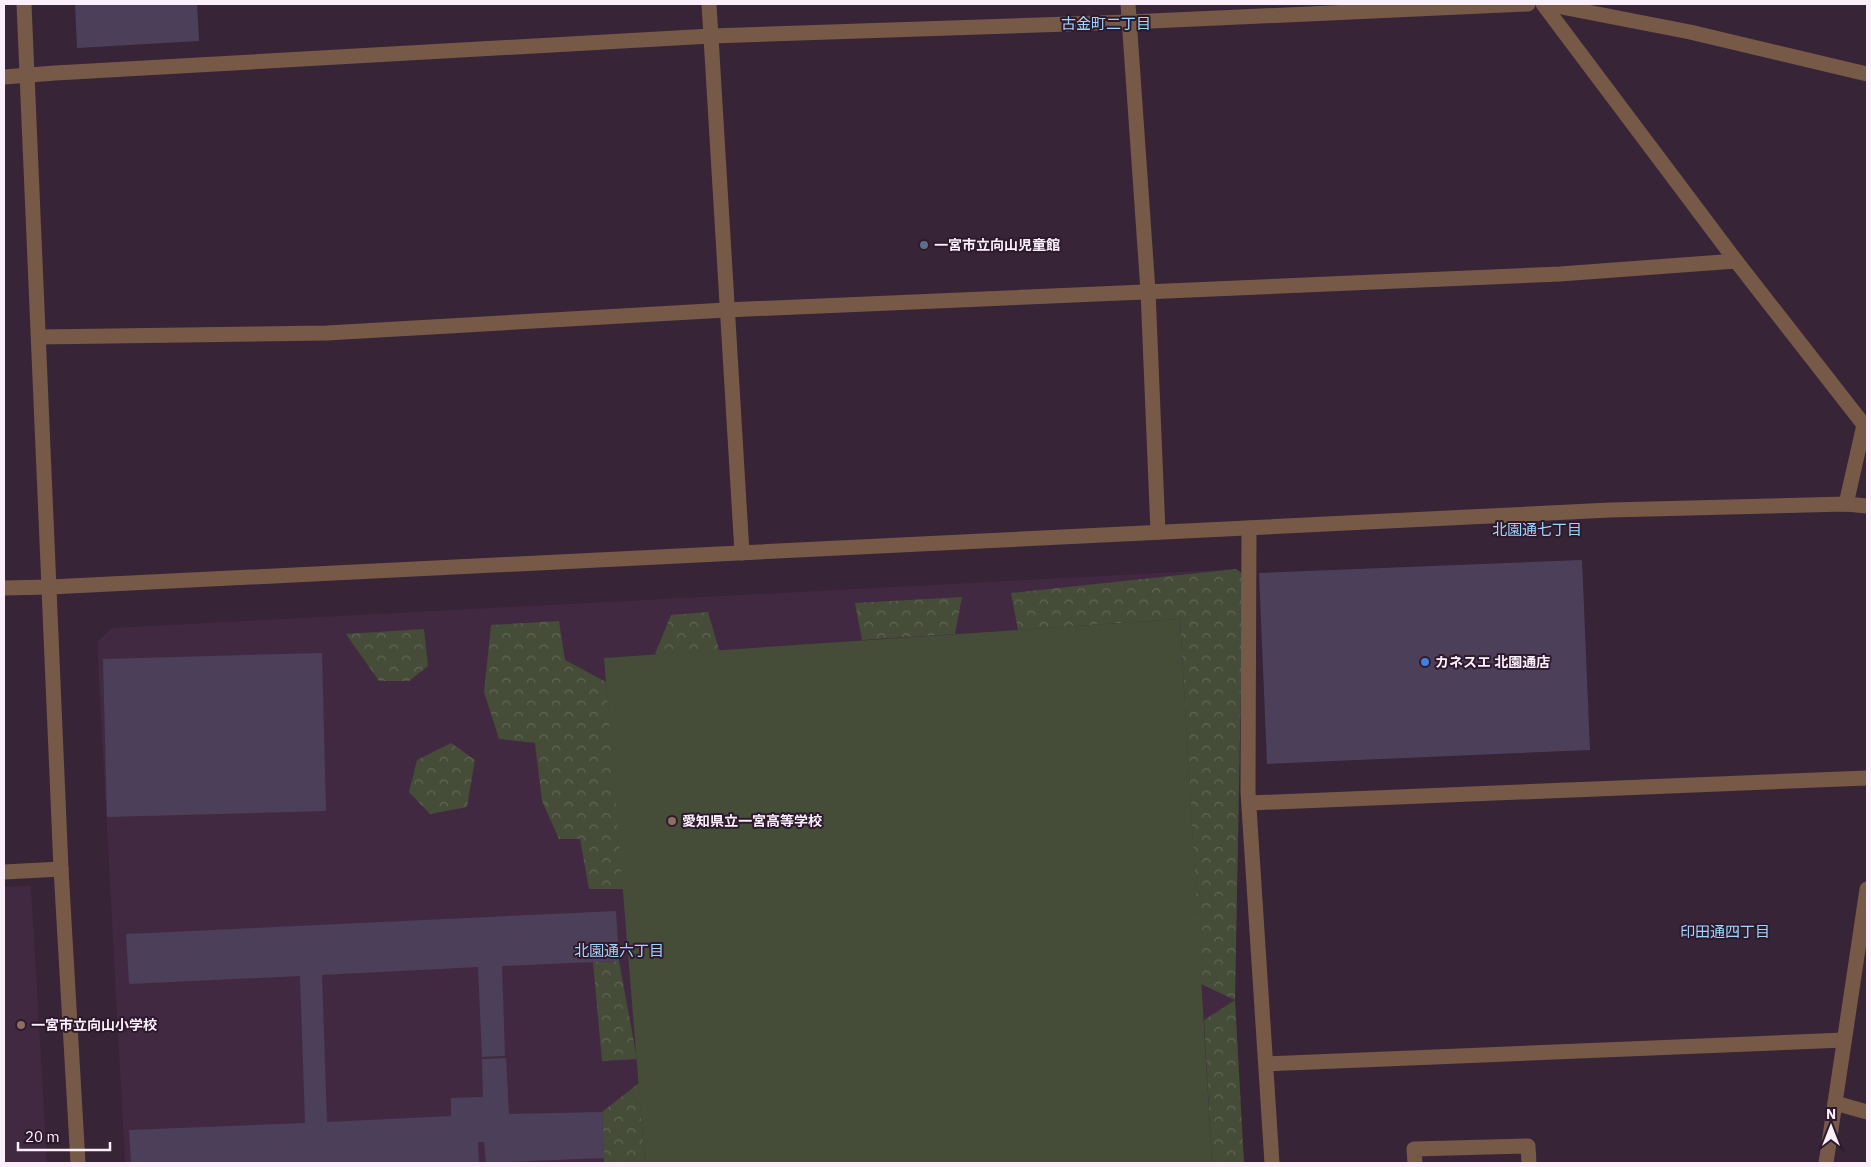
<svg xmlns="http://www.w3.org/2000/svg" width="1871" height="1167" viewBox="0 0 1871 1167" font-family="'IBM Plex Sans','Noto Sans JP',sans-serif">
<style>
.built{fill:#422942}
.forest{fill:url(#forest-crowns)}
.park{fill:#454c38}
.building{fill:#4c3f5a}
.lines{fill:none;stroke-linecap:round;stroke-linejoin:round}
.minor{stroke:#775947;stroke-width:15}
.service-dot{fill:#5c6f8a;stroke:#2d1a2d;stroke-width:2}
.shop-dot{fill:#3f7fe0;stroke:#2d1a2d;stroke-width:2}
.education-dot{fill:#8d6e63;stroke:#2d1a2d;stroke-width:2}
.labels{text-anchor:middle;stroke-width:4;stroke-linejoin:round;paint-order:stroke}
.poi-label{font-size:14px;font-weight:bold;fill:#fceffc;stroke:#2d1a2d;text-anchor:start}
.neighbourhood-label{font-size:15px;fill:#a1d4ff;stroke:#2d1a2d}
</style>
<defs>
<pattern id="forest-crowns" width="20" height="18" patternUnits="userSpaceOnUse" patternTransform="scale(1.25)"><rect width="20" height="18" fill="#454c38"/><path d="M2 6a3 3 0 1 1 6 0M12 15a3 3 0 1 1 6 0" fill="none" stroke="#616656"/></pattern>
</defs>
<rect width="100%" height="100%" fill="#372437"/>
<g class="built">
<path d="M1236,569L1243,574L1235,1000L1244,1163H125L97,642L112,628Z"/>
<path d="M31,886L47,1163H4V887Z"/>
</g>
<g class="forest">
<path d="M1236,569L1243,574L1235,1000L1244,1163H1212L1204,1020L1235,1000L1201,984L1173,950L1196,898L1180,619L1018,630L1011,593Z"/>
<path d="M962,597L955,634L862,640L855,603Z"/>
<path d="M708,612L726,673L655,654L671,615Z"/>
<path d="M559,621L565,660L606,682L612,749L651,867L623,889H589L580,839H559L542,801L535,743L499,739L484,692L491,625Z"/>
<path d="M424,629L428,666L409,681H379L346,634Z"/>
<path d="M451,743L475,760L467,807L430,814L409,792L417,760Z"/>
<path d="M619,961L637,1059L602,1061L593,962Z"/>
<path d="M639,1083L645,1163H604L602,1112Z"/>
</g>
<path class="park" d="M1180,619L1212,1163H645L604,658Z"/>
<g class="building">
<path d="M75,4H197L199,41L77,48Z"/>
<path d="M1582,560L1590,750L1267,764L1259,573Z"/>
<path d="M322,653L326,811L107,817L103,659Z"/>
<path d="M616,911L619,961L502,966L505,1056L482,1057L478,967L322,975L327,1122L451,1116V1098L483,1097L482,1059L506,1058L509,1114L602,1112L604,1158L486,1163L484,1142H478L479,1163H131L129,1130L305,1123L300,976L129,984L126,934Z"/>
</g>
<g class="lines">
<g class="minor">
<path d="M24,4L61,869L78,1163"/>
<path d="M709,4L742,553"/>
<path d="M1128,4L1148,291L1158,532"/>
<path d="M1543,4L1736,261L1864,425L1846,504"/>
<path d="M1546,4L1690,32L1867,74"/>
<path d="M4,77L55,73L711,36L1129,22L1528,4"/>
<path d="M39,337L327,333L726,310L1560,274L1736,261"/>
<path d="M1249,528L1248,792L1272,1163"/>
<path d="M4,588L50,587L1610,510L1846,504L1867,506"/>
<path d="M1249,803L1867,778"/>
<path d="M4,872L61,869"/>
<path d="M1266,1064L1844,1040"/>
<path d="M1835,1103L1867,1112"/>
<path d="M1415,1163L1414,1149L1528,1146L1529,1163"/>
<path d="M1826,1163L1867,889"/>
</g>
</g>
<circle class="service-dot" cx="924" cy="245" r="5"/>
<circle class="shop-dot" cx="1425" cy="662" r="5"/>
<g class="education-dot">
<circle cx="672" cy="821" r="5"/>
<circle cx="21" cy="1025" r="5"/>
</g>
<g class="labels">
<g class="poi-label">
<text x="934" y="250">一宮市立向山児童館</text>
<text x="1435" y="667">カネスエ 北園通店</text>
<text x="682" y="826">愛知県立一宮高等学校</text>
<text x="31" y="1030">一宮市立向山小学校</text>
</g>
<g class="neighbourhood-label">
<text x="1106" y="29">古金町二丁目</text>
<text x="1537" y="535">北園通七丁目</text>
<text x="1725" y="937">印田通四丁目</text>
<text x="619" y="956">北園通六丁目</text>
</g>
</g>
<rect width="1871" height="1167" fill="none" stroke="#fceffc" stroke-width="10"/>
<g transform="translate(1831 1127)" stroke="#2d1a2d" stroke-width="4" paint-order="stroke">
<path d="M0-4L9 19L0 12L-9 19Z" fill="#fceffc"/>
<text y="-8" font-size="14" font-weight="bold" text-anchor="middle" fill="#fceffc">N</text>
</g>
<path d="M18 1142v8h92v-8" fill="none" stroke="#fceffc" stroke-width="2.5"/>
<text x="25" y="1142" font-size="15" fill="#fceffc" stroke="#2d1a2d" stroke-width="4" paint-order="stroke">20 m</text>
</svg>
